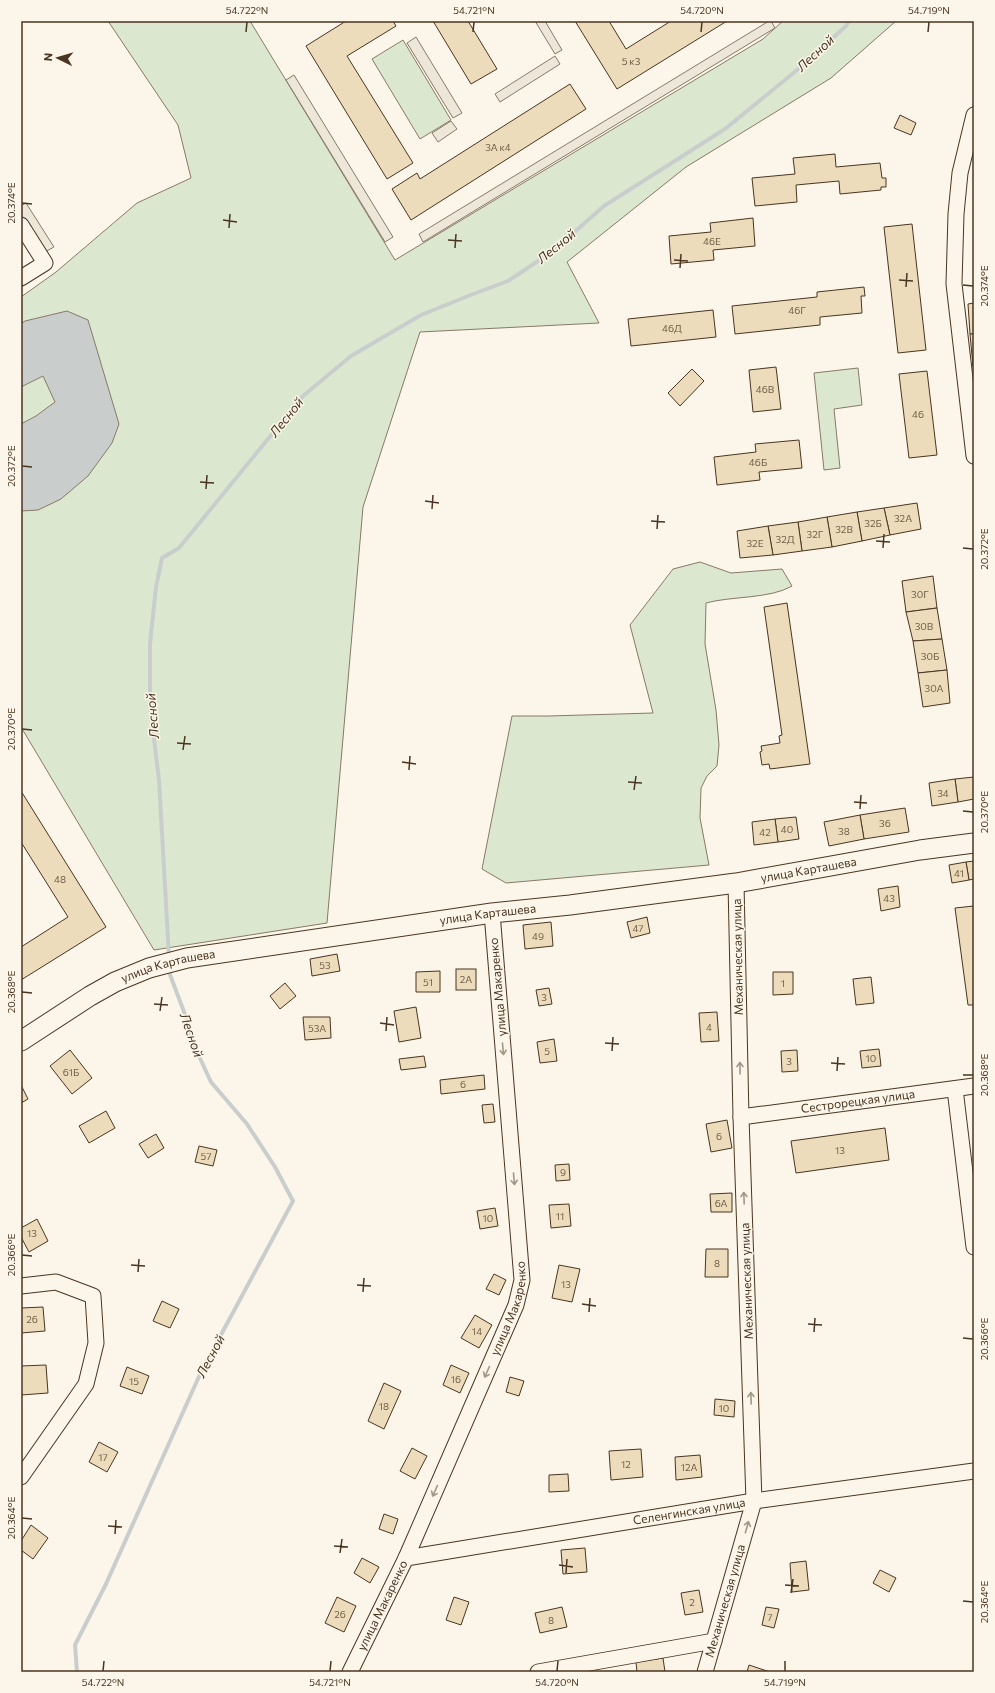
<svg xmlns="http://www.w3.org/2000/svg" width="995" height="1693" viewBox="0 0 995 1693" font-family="Commissioner,sans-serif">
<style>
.green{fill:#dce7d0;stroke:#887966}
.parking{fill:#ede7d9;stroke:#887966}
.water{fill:#c9cecd;stroke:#887966}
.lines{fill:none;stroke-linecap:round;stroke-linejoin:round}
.stream{stroke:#c9cecd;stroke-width:4}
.building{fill:#ecdcbc;stroke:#4a3520}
.minor-casing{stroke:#4a3520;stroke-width:17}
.major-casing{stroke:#4a3520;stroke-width:21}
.minor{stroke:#fbf6e9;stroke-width:15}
.major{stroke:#fbf6e9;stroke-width:19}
.oneway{stroke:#a29684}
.ticks{fill:none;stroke:#4a3520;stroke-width:1.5}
.labels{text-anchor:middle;stroke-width:3;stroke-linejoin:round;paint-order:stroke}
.number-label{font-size:10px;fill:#725f47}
.street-label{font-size:12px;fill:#4a3520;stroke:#fbf6e9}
.water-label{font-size:13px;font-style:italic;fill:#4a3520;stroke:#fbf6e9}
.neatline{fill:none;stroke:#4a3520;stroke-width:1.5}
.ticks-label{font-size:10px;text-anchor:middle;fill:#4a3520}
</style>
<rect width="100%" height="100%" fill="#fbf6e9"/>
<g class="green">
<path d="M108,21H250L395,260L763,39L783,21H896L831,78L686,167L567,262L599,323L420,332L363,507L327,923L154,950L21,727V297L56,272L137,203L191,178L178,125Z"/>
<path d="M403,40L451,120L420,139L372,59Z"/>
<path d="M858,368L862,405L834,409L840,468L824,470L814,373Z"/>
<path d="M700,562L731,573L782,569L792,586C770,599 731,596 706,603L705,644L716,710L719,745L717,766L707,776L701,788L700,818L709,865L506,883L482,869L512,716H549L653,713L630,625L673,569Z"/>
</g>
<g class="parking">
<path d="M535,21H545L562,50L555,54Z"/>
<path d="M769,21H771L775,28L423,242L419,234Z"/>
<path d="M416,37L462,113L453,118L407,43Z"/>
<path d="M555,56L560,64L500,102L495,94Z"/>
<path d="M294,75L393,237L385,242L286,80Z"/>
<path d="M451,121L457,129L438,142L432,133Z"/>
<path d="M26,203L54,247L43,253L21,218V206Z"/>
</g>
<path class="water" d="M67,311L88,320L119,424L112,443L88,476L61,499L38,510L21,511V424L36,416L55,402L43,376L21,387V324L25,321Z"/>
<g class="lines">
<g class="stream">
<path d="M169,957L159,780L150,706V644L156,587L162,558L179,548L303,396L351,356L421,315L468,296L508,281L553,251L604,206L725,129L802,66L846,26L849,21"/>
<path d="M77,1672L75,1645L106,1584L201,1372L293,1201L275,1167L247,1124L211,1082L192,1041L186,1017L169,972V968"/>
</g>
</g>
<g class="building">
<path d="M346,21H393L396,26L347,56L413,163L387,179L306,46Z"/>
<path d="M433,21H468L497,69L471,84Z"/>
<path d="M575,21H609L626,49L671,21H727L617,89Z"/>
<path d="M570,84L586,109L411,220L392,189L417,173L420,179Z"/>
<path d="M900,115L916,123L911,135L894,128Z"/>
<path d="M835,154L836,167L880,163L882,178H886V187H881V190L840,194L839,181L796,185L797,202L755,206L752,178L795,174L793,158Z"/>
<path d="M753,218L755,246L713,250L714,260L671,264L669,236L711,232L710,223Z"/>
<path d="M912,224L926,350L898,353L884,227Z"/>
<path d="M864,287L865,296H861L862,313L820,317V325L735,334L732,306L817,297V292Z"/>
<path d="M974,303V334H970L968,304Z"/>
<path d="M713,310L716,337L631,346L628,319Z"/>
<path d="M970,334H974L973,366Z"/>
<path d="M776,367L781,409L753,412L749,370Z"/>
<path d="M692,369L704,381L680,406L668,393Z"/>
<path d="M927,371L937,455L909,458L899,374Z"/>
<path d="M799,440L802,468L759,472L760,480L717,485L714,457L756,452L755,444Z"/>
<path d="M917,503L921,529L890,535L884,508Z"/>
<path d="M884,508L890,535L862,541L857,512Z"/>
<path d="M857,512L862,541L832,547L827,517Z"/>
<path d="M827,517L832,547L802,551L798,522Z"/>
<path d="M798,522L802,551L773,555L768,526Z"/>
<path d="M768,526L773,555L740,558L737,531Z"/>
<path d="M933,576L937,608L906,612L902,581Z"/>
<path d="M787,603L810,764L770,769L769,764L762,765L760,752L762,751L761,746L780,743L779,736L782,735L764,607Z"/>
<path d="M937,608L942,639L913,641L906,612Z"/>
<path d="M942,639L947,670L918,673L913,641Z"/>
<path d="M947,670L950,703L923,707L918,673Z"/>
<path d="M974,777V799L958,802L955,779Z"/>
<path d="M955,779L958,802L932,806L929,783Z"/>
<path d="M21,791L106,927L21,980V947L68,917L21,842Z"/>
<path d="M905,808L909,832L864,839L860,815Z"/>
<path d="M860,815L864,839L829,846L824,822Z"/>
<path d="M796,817L799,839L778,842L775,819Z"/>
<path d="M775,819L778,842L754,845L752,822Z"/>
<path d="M974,861V879L969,880L966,862Z"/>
<path d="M966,862L969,880L952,883L949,865Z"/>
<path d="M898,886L900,907L881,911L878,889Z"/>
<path d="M974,906V1005H968L955,908Z"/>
<path d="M647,917L650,933L631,938L627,922Z"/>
<path d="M551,922L553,946L525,949L523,925Z"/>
<path d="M337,954L340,971L312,976L310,959Z"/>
<rect x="456" y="969" width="20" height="21"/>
<path d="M440,971V992H416V972Z"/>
<path d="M773,972H793V994L773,995Z"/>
<path d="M871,977L874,1003L856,1005L853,979Z"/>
<path d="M285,983L296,996L280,1009L270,996Z"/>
<path d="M549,988L552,1004L539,1006L536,990Z"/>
<path d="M416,1007L421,1038L399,1042L394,1011Z"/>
<path d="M717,1012L719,1041L701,1042L699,1013Z"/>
<path d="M303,1017H330L331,1038L305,1040Z"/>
<path d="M554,1039L557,1061L540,1063L537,1042Z"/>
<path d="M879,1049L881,1066L862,1068L860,1051Z"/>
<path d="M70,1050L92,1078L72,1094L50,1066Z"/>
<path d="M797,1050L798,1071L782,1072L781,1051Z"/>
<path d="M424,1056L426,1067L401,1070L399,1059Z"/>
<path d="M484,1075L485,1089L441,1094L440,1080Z"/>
<path d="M21,1085L28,1099L21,1103Z"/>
<path d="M493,1104L495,1122L484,1123L482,1105Z"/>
<path d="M106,1111L115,1128L89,1143L79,1126Z"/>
<path d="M727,1120L732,1148L711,1152L706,1124Z"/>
<path d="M885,1128L889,1160L796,1173L791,1141Z"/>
<path d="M156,1134L164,1148L148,1158L139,1144Z"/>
<path d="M199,1146L217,1150L213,1166L195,1162Z"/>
<path d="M569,1164L570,1180L556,1181L555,1165Z"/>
<path d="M732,1193V1212H711L710,1194Z"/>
<path d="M569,1204L571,1226L551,1228L549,1205Z"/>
<path d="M495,1208L498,1226L480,1229L477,1211Z"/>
<path d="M37,1219L48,1241L29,1252L21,1237V1228Z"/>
<path d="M706,1249H728V1277H705Z"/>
<path d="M559,1265L580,1269L572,1302L552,1298Z"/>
<path d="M494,1274L506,1280L499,1295L486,1289Z"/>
<path d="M162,1301L179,1309L170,1328L153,1321Z"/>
<path d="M43,1307L45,1331L21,1333V1308Z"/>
<path d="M475,1315L492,1325L479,1348L461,1338Z"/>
<path d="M46,1365L48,1393L21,1395V1366Z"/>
<path d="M451,1365L469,1373L460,1393L443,1385Z"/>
<path d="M127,1367L149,1376L142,1394L120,1386Z"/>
<path d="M510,1377L524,1381L519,1396L506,1392Z"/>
<path d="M384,1383L401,1391L384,1429L368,1421Z"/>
<path d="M715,1399L735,1401L734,1417L714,1415Z"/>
<path d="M99,1442L118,1452L107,1472L89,1462Z"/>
<path d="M412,1448L427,1456L415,1479L400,1471Z"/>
<path d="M641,1449L643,1477L611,1480L609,1451Z"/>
<path d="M700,1455L702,1477L676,1480L675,1457Z"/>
<path d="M568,1474L569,1491L549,1492V1475Z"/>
<path d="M384,1514L398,1519L393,1534L379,1529Z"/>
<path d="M31,1525L48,1538L33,1559L21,1550V1541Z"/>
<path d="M585,1548L587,1572L563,1574L561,1550Z"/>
<path d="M362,1558L379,1567L370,1583L354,1573Z"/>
<path d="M806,1561L809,1590L792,1592L790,1563Z"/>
<path d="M880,1570L896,1578L889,1592L873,1583Z"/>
<path d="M699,1590L703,1612L685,1615L681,1593Z"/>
<path d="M337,1597L356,1606L344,1632L325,1623Z"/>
<path d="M454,1597L469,1602L461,1625L446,1620Z"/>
<path d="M562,1607L567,1627L540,1633L535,1613Z"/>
<path d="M766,1607L779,1609L774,1628L762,1625Z"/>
<path d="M663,1658L665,1672H637L636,1662Z"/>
<path d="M749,1665L770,1672H747Z"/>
</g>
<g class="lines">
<g class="minor-casing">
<g id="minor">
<path d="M974,115L960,173L956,214L954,284L974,456"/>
<path d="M21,225L45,263L21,278"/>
<path d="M955,1089L974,1247"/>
<path id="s1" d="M741,1117L974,1086"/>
<path d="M21,1286L56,1282L93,1296L96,1343L86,1384L21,1477"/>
<path id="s2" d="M406,1558L754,1501L974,1471"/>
<path id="s3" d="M350,1672L406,1558L516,1305L522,1280L492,913"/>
<path d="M538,1672L714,1641"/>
<path id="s4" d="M705,1672L754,1501L741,1117L736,883"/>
</g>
</g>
<g class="major-casing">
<g id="major">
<path id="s5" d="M21,1041L90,996L115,982L149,968L187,958L492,913L570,905L736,883L920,850L974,843"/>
</g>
</g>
<use href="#minor" class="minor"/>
<use href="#major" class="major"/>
</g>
<defs><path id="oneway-shaft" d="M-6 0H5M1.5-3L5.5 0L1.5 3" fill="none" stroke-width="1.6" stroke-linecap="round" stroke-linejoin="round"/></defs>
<g class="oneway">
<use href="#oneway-shaft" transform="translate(503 1049) rotate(85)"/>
<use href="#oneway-shaft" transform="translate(740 1068) rotate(-91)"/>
<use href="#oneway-shaft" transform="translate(514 1179) rotate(85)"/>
<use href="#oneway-shaft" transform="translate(744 1198) rotate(-92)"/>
<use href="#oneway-shaft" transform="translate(487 1372) rotate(114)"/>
<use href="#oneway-shaft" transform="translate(751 1398) rotate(-92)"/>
<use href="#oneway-shaft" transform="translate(435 1491) rotate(114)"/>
<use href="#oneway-shaft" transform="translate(747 1527) rotate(-74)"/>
</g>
<path class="ticks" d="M246,32L247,22M473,32L474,22M701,32L702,22M928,32L929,22M22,203L32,204M223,220L237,222M229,228L230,214M448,240L462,241M455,248L456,234M674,260L688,261M680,268L681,254M899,280L913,281M963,285L973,286M906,287L907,273M22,466L32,467M200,482L214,483M206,489L207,475M425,501L439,503M432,509L433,495M651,521L665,522M657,529L658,515M876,541L890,542M883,548L884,534M963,548L973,549M22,729L32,730M177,743L191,744M183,750L185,736M402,762L416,764M409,770L410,756M628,782L642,783M634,790L636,776M854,802L867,803M860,809L861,795M963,811L973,812M22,992L32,993M154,1004L168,1005M160,1011L162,997M380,1023L394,1025M386,1031L387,1017M605,1043L619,1044M612,1051L613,1037M831,1063L845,1064M837,1071L838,1057M963,1075H973M22,1255L32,1256M131,1265L145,1266M138,1272L139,1259M357,1285L371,1286M363,1292L364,1278M582,1304L596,1306M589,1312L590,1298M808,1324L822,1325M814,1332L815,1318M963,1338L973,1339M22,1518L32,1519M108,1526L122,1527M115,1534L116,1520M334,1546L348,1547M340,1553L342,1539M559,1565L573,1567M566,1573L567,1559M785,1585L799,1586M791,1593L793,1579M963,1601L973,1602M103,1671L104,1661M330,1671L331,1661M557,1671L558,1661M785,1671V1661"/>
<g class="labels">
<g class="number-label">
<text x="631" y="65">5 к3</text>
<text x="498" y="151">3А к4</text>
<text x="712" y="245">46Е</text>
<text x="797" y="314">46Г</text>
<text x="672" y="332">46Д</text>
<text x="765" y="393">46В</text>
<text x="918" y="418">46</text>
<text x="758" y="466">46Б</text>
<text x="903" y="522">32А</text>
<text x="873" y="527">32Б</text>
<text x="844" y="533">32В</text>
<text x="815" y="538">32Г</text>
<text x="785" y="543">32Д</text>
<text x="755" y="547">32Е</text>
<text x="920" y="598">30Г</text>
<text x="924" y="630">30В</text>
<text x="930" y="660">30Б</text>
<text x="934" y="692">30А</text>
<text x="943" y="797">34</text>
<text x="885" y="827">36</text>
<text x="787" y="833">40</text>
<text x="844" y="835">38</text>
<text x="765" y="836">42</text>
<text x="959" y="877">41</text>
<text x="60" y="883">48</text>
<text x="889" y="902">43</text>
<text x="638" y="932">47</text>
<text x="538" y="940">49</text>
<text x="325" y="969">53</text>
<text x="466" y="983">2А</text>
<text x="428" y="986">51</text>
<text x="783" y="987">1</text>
<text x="544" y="1001">3</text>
<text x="709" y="1031">4</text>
<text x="317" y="1032">53А</text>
<text x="547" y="1055">5</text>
<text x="871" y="1062">10</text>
<text x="789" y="1065">3</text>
<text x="71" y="1076">61Б</text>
<text x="463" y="1088">6</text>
<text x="719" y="1140">6</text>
<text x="840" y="1154">13</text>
<text x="206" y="1160">57</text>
<text x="563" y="1176">9</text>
<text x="721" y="1207">6А</text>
<text x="560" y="1220">11</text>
<text x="488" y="1222">10</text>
<text x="32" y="1237">13</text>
<text x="717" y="1267">8</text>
<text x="566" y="1288">13</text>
<text x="32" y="1323">26</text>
<text x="477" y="1335">14</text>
<text x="456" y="1383">16</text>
<text x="134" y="1385">15</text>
<text x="384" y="1410">18</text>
<text x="724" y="1412">10</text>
<text x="103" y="1461">17</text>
<text x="626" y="1468">12</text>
<text x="689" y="1471">12А</text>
<text x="692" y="1606">2</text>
<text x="340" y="1618">26</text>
<text x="770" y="1621">7</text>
<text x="551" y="1624">8</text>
</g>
<g class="street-label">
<text dy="4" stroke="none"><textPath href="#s5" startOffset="815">улица Карташева</textPath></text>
<text dy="4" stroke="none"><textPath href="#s5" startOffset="491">улица Карташева</textPath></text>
<text transform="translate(738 957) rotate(-91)" y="4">Механическая улица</text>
<text dy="4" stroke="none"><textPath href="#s5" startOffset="167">улица Карташева</textPath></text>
<text transform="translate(498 987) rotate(-95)" y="4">улица Макаренко</text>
<text dy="4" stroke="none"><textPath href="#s1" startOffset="118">Сестрорецкая улица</textPath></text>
<text transform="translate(747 1281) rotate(-92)" y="4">Механическая улица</text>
<text dy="4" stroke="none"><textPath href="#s3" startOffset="398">улица Макаренко</textPath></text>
<text dy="4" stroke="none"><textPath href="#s2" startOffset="287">Селенгинская улица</textPath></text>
<text dy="4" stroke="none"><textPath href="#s4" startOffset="74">Механическая улица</textPath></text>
<text dy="4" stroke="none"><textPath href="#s3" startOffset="74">улица Макаренко</textPath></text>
</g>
<g class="water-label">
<text transform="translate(815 53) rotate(-43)" y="5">Лесной</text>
<text transform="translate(556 246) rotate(-39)" y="5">Лесной</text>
<text transform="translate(286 417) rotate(-51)" y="5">Лесной</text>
<text transform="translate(152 716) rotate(-95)" y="5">Лесной</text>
<text transform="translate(192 1035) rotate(71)" y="5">Лесной</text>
<text transform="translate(210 1356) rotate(-62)" y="5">Лесной</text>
</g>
</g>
<rect width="995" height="1693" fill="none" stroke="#fbf6e9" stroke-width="44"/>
<g transform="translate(58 58) rotate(275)" stroke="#fbf6e9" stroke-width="3" paint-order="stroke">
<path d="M0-3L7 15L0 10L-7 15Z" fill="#4a3520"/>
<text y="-6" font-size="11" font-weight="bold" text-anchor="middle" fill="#4a3520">N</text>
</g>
<rect x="22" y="22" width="951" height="1649" class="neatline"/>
<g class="ticks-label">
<text x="247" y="14">54.722°N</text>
<text x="474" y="14">54.721°N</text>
<text x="702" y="14">54.720°N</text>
<text x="929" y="14">54.719°N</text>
<text transform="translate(11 203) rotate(-90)" y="4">20.374°E</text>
<text transform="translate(984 286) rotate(-90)" y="4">20.374°E</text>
<text transform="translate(11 466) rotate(-90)" y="4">20.372°E</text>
<text transform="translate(984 549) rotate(-90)" y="4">20.372°E</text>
<text transform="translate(11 729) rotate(-90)" y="4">20.370°E</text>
<text transform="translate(984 812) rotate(-90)" y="4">20.370°E</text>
<text transform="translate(11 992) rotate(-90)" y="4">20.368°E</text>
<text transform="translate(984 1075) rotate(-90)" y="4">20.368°E</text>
<text transform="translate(11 1255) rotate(-90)" y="4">20.366°E</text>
<text transform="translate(984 1339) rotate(-90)" y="4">20.366°E</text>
<text transform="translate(11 1518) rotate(-90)" y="4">20.364°E</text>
<text transform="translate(984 1602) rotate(-90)" y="4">20.364°E</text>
<text x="103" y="1686">54.722°N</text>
<text x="330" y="1686">54.721°N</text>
<text x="557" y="1686">54.720°N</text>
<text x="785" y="1686">54.719°N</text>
</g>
</svg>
